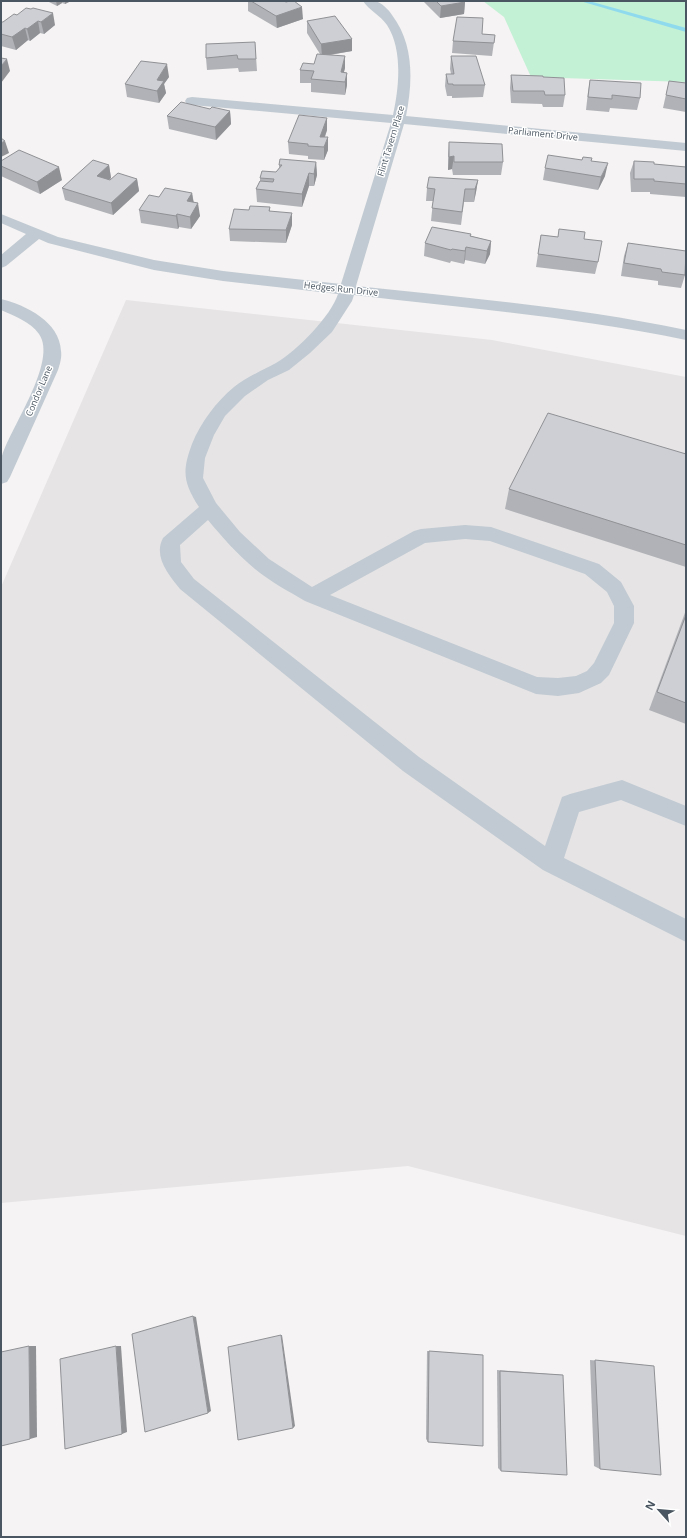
<svg xmlns="http://www.w3.org/2000/svg" width="687" height="1538" viewBox="0 0 687 1538" font-family="'Open Sans',sans-serif">
<style>
.education{fill:#e6e4e5}
.green{fill:#c3f1d5}
.lines{fill:none;stroke-linecap:round;stroke-linejoin:round}
.stream{fill:#90daee;fill-rule:evenodd}
.minor{fill:#c1cad2;fill-rule:evenodd}
.wall{fill:#b0b2b7}
.shaded-wall{fill:#909195}
.building{fill:#cdcfd5;stroke:#909195}
.labels{text-anchor:middle;stroke-width:3;stroke-linejoin:round;paint-order:stroke}
.far-street-label{font-size:9px;fill:#4a5661;stroke:#fff}
</style>
<rect width="100%" height="100%" fill="#f5f3f3"/>
<path class="education" d="M126,300L492,340L686,377V1236L408,1166L1,1203V587Z"/>
<path class="green" d="M483,1H686V82L531,77L504,17Z"/>
<g class="lines">
<path class="stream" d="M580,1H589L686,28V32Z"/>
<g class="minor">
<path d="M363,1C367,1 372,0 375,1C381,2 389,10 392,15C414,44 413,81 406,116L686,143V151L404,124L356,286C467,298 577,307 686,330V340C577,317 465,308 354,295L352,301L332,332L310,353L289,370L268,380L245,396L225,416L214,435L205,458L203,478L216,503L240,532L269,559L312,587L414,531L421,529L465,525L491,527L599,564L621,582L634,606V623L609,675L601,683L579,693L558,696L536,694L305,601C288,591 271,582 255,569C238,555 222,537 208,520L180,545L181,562L194,579L419,757L545,846L562,797L570,794L622,780L686,806V826L621,800L579,812L564,858L686,919V942L543,870L403,771L180,589C169,575 153,557 163,538L199,507C183,482 182,471 192,444C201,422 216,402 234,387C247,377 261,371 276,363C297,351 331,316 338,294L223,281L154,270L48,243L39,239L6,266L1,268V255L26,234L1,223V214L58,237L154,260L223,271L341,284L391,123L192,105L187,104L185,101L187,98L192,97L393,115C399,88 403,49 387,25C380,15 369,10 363,1ZM465,539L490,541L585,574L607,592L614,606V623L594,663L587,671L576,676L558,678L537,677L330,595L425,543Z"/>
<path d="M1,299C26,305 60,322 61,351C62,357 60,364 58,370L10,477L7,482L1,484C1,475 0,464 2,456C11,427 58,361 39,334C31,322 14,316 1,310Z"/>
</g>
</g>
<g class="wall">
<path d="M47,1H71L65,4L62,3L57,6Z"/>
<path d="M248,1H284L303,19L277,28L248,11Z"/>
<path d="M423,1H464L465,2L464,14L440,18Z"/>
<path d="M17,15L55,25L44,34L40,33L30,41L28,40L16,50L1,46V22H3Z"/>
<path d="M307,21L352,39V51L330,55L345,68L344,72L347,73V85L345,95L311,92V83H300V70L314,64L320,54L307,33Z"/>
<path d="M482,34L495,35L492,56L452,53L453,41Z"/>
<path d="M255,42L257,71L239,72L238,68L207,70L206,58Z"/>
<path d="M451,56L485,85L483,97L452,98V96H447L445,86L446,74H451L450,69Z"/>
<path d="M511,75L543,77L565,95L563,107H543L542,104L511,103L510,88Z"/>
<path d="M169,77L164,84L166,93L159,103L127,97L125,84Z"/>
<path d="M590,80L640,98L637,110L610,108L609,112L586,110L588,92Z"/>
<path d="M669,81L686,83V112L663,108Z"/>
<path d="M210,109L230,111L231,124L216,140L169,129L167,116Z"/>
<path d="M327,118V130L325,137L328,150L324,160L308,159V156L289,154L288,142Z"/>
<path d="M449,142L503,162L501,175H453L452,169L448,170V154Z"/>
<path d="M1,161L62,180L40,194L1,176Z"/>
<path d="M634,161L654,164L686,167V197L650,194V192H631L630,173Z"/>
<path d="M316,162L317,175L314,186H309L302,207L257,202L256,189L260,181V178L276,172L279,168V165Z"/>
<path d="M109,165L111,178L109,180L137,179L139,191L113,215L65,200L62,188Z"/>
<path d="M545,168L605,176L598,190L543,180Z"/>
<path d="M478,180L476,192L474,202H464L461,225L431,221L433,201H426L427,188Z"/>
<path d="M192,193L194,203L200,216L191,229L179,227L178,229L141,223L139,210L159,197Z"/>
<path d="M270,207V211L292,225L286,243L230,241L229,229L249,210Z"/>
<path d="M471,234V236L491,241L490,254L485,264L465,260L464,264L451,261L450,263L424,256L425,243Z"/>
<path d="M541,235L558,237L584,239L598,262L595,274L536,267Z"/>
<path d="M628,243L685,275L681,288L658,285V281L621,276L624,256Z"/>
<path d="M686,454V567L505,509L509,489Z"/>
<path d="M686,610V724L649,710Z"/>
<path d="M427,1351L483,1355L428,1442L426,1439Z"/>
<path d="M590,1360L654,1366L600,1469L594,1466Z"/>
<path d="M497,1370L563,1375L501,1471L498,1468Z"/>
</g>
<g class="shaded-wall">
<path d="M56,1H62V3L57,6Z"/>
<path d="M65,1H71L65,4Z"/>
<path d="M465,2L464,14L440,18L441,6Z"/>
<path d="M302,7L303,19L277,28L276,16Z"/>
<path d="M53,13L55,25L44,34L41,22Z"/>
<path d="M38,21L40,33L30,41L27,29Z"/>
<path d="M25,28L28,40L16,50L12,37Z"/>
<path d="M352,39V51L322,56L321,44Z"/>
<path d="M345,56V68L341,82V72Z"/>
<path d="M7,59L10,71L1,83V66Z"/>
<path d="M167,64L169,77L164,84L166,93L159,103L157,91V80Z"/>
<path d="M347,73V85L345,95V82Z"/>
<path d="M230,111L231,124L216,140L215,127Z"/>
<path d="M327,118V130L321,147L320,137Z"/>
<path d="M328,137V150L324,160V147Z"/>
<path d="M5,141L9,153L1,157V143Z"/>
<path d="M454,156L452,169L448,170L449,157Z"/>
<path d="M316,162L317,175L314,186V174Z"/>
<path d="M608,163L605,176L598,190L601,177Z"/>
<path d="M109,165L111,178L99,189L97,176Z"/>
<path d="M59,167L62,180L40,194L37,182Z"/>
<path d="M309,173V186L302,207V194Z"/>
<path d="M137,179L139,191L113,215L111,203Z"/>
<path d="M478,180L476,192L474,202L475,189Z"/>
<path d="M192,193L194,206L187,201Z"/>
<path d="M198,203L200,216L191,229L190,217Z"/>
<path d="M292,213V225L286,243V230Z"/>
<path d="M177,214L179,227L178,229L176,216Z"/>
<path d="M491,241L490,254L485,264L487,251Z"/>
<path d="M466,247L465,260L464,264L465,251Z"/>
<path d="M193,1316L196,1317L211,1411L208,1413Z"/>
<path d="M281,1335H282L295,1426L293,1428Z"/>
<path d="M29,1346H36L37,1437L30,1439Z"/>
<path d="M116,1346H121L127,1432L122,1434Z"/>
</g>
<g class="building">
<path d="M251,1H284L286,2L290,1H294L302,7L276,16Z"/>
<path d="M436,1H464L465,2L441,6Z"/>
<path d="M26,8L31,9L33,8L53,13L41,22L38,21L27,29L25,28L12,37L1,34V22H3L14,14L17,15Z"/>
<path d="M335,16L352,39L321,44L307,21Z"/>
<path d="M457,17L483,18L482,34L495,35L494,43L453,41Z"/>
<path d="M255,42L256,59H238L237,55L206,58V44Z"/>
<path d="M317,54L345,56L341,72L347,73L345,82L311,79L314,71L300,70L303,63L314,64Z"/>
<path d="M451,56H476L485,85H453V84H448L446,74H454Z"/>
<path d="M1,58L7,59L1,66Z"/>
<path d="M141,61L167,64L157,80L164,81L157,91L125,84Z"/>
<path d="M511,75L543,76V77L564,78L565,95H545L544,91H513Z"/>
<path d="M590,80L641,83L640,98L612,95V99L588,97Z"/>
<path d="M669,81L686,83V99L666,95Z"/>
<path d="M181,102L210,109L212,107L230,111L215,127L167,116Z"/>
<path d="M299,115L327,118L320,137H328L324,147L308,146V144L288,142Z"/>
<path d="M1,138L5,141L1,143Z"/>
<path d="M449,142L502,144L503,162H454V156L449,157Z"/>
<path d="M19,150L59,167L37,182L1,166V161Z"/>
<path d="M548,155L582,160L583,157L592,158L591,161L608,163L601,177L545,168Z"/>
<path d="M280,159L316,162L314,174L309,173L302,194L256,189L260,181L273,182L274,179L260,178L262,171L276,172L282,165H279Z"/>
<path d="M93,160L109,165L97,176L110,180L118,173L137,179L111,203L62,188Z"/>
<path d="M634,161L654,162V164L686,167V184L654,181V179H634Z"/>
<path d="M429,177L478,180L475,189H465L462,212L432,208L435,189L427,188Z"/>
<path d="M165,188L192,193L187,201L198,203L190,217L177,214L176,216L139,210L149,195L159,197Z"/>
<path d="M250,206L270,207L269,211L292,213L286,230L229,229L234,209L249,210Z"/>
<path d="M432,227L471,234L470,236L491,241L487,251L466,247L465,251L452,249L451,250L425,243Z"/>
<path d="M559,229L585,232L584,239L602,241L598,262L538,254L541,235L558,237Z"/>
<path d="M628,243L686,251L685,275L662,272L661,269L624,263Z"/>
<path d="M548,413L686,454V545L509,489Z"/>
<path d="M686,615V703L657,692Z"/>
<path d="M193,1316L208,1413L145,1432L132,1334Z"/>
<path d="M281,1335L293,1428L238,1440L228,1347Z"/>
<path d="M29,1346L30,1439L1,1446V1352Z"/>
<path d="M116,1346L122,1434L65,1449L60,1359Z"/>
<path d="M429,1351L483,1355V1446L428,1442Z"/>
<path d="M595,1360L654,1366L661,1475L600,1469Z"/>
<path d="M500,1371L563,1375L567,1475L501,1471Z"/>
</g>
<g class="labels">
<g class="far-street-label">
<text transform="translate(543 134) rotate(6)" y="3">Parliament Drive</text>
<text transform="translate(391 141) rotate(-73)" y="3">Flint Tavern Place</text>
<text transform="translate(341 289) rotate(6)" y="3">Hedges Run Drive</text>
<text transform="translate(39 391) rotate(-67)" y="3">Condor Lane</text>
</g>
</g>
<rect width="687" height="1538" fill="none" stroke="#4a5661" stroke-width="4"/>
<g transform="translate(659 1510) rotate(297)" stroke="#ffffff" stroke-width="3" paint-order="stroke">
<path d="M0-3L7 15L0 10L-7 15Z" fill="#4a5661"/>
<text y="-6" font-size="11" font-weight="bold" text-anchor="middle" fill="#4a5661">N</text>
</g>
</svg>
